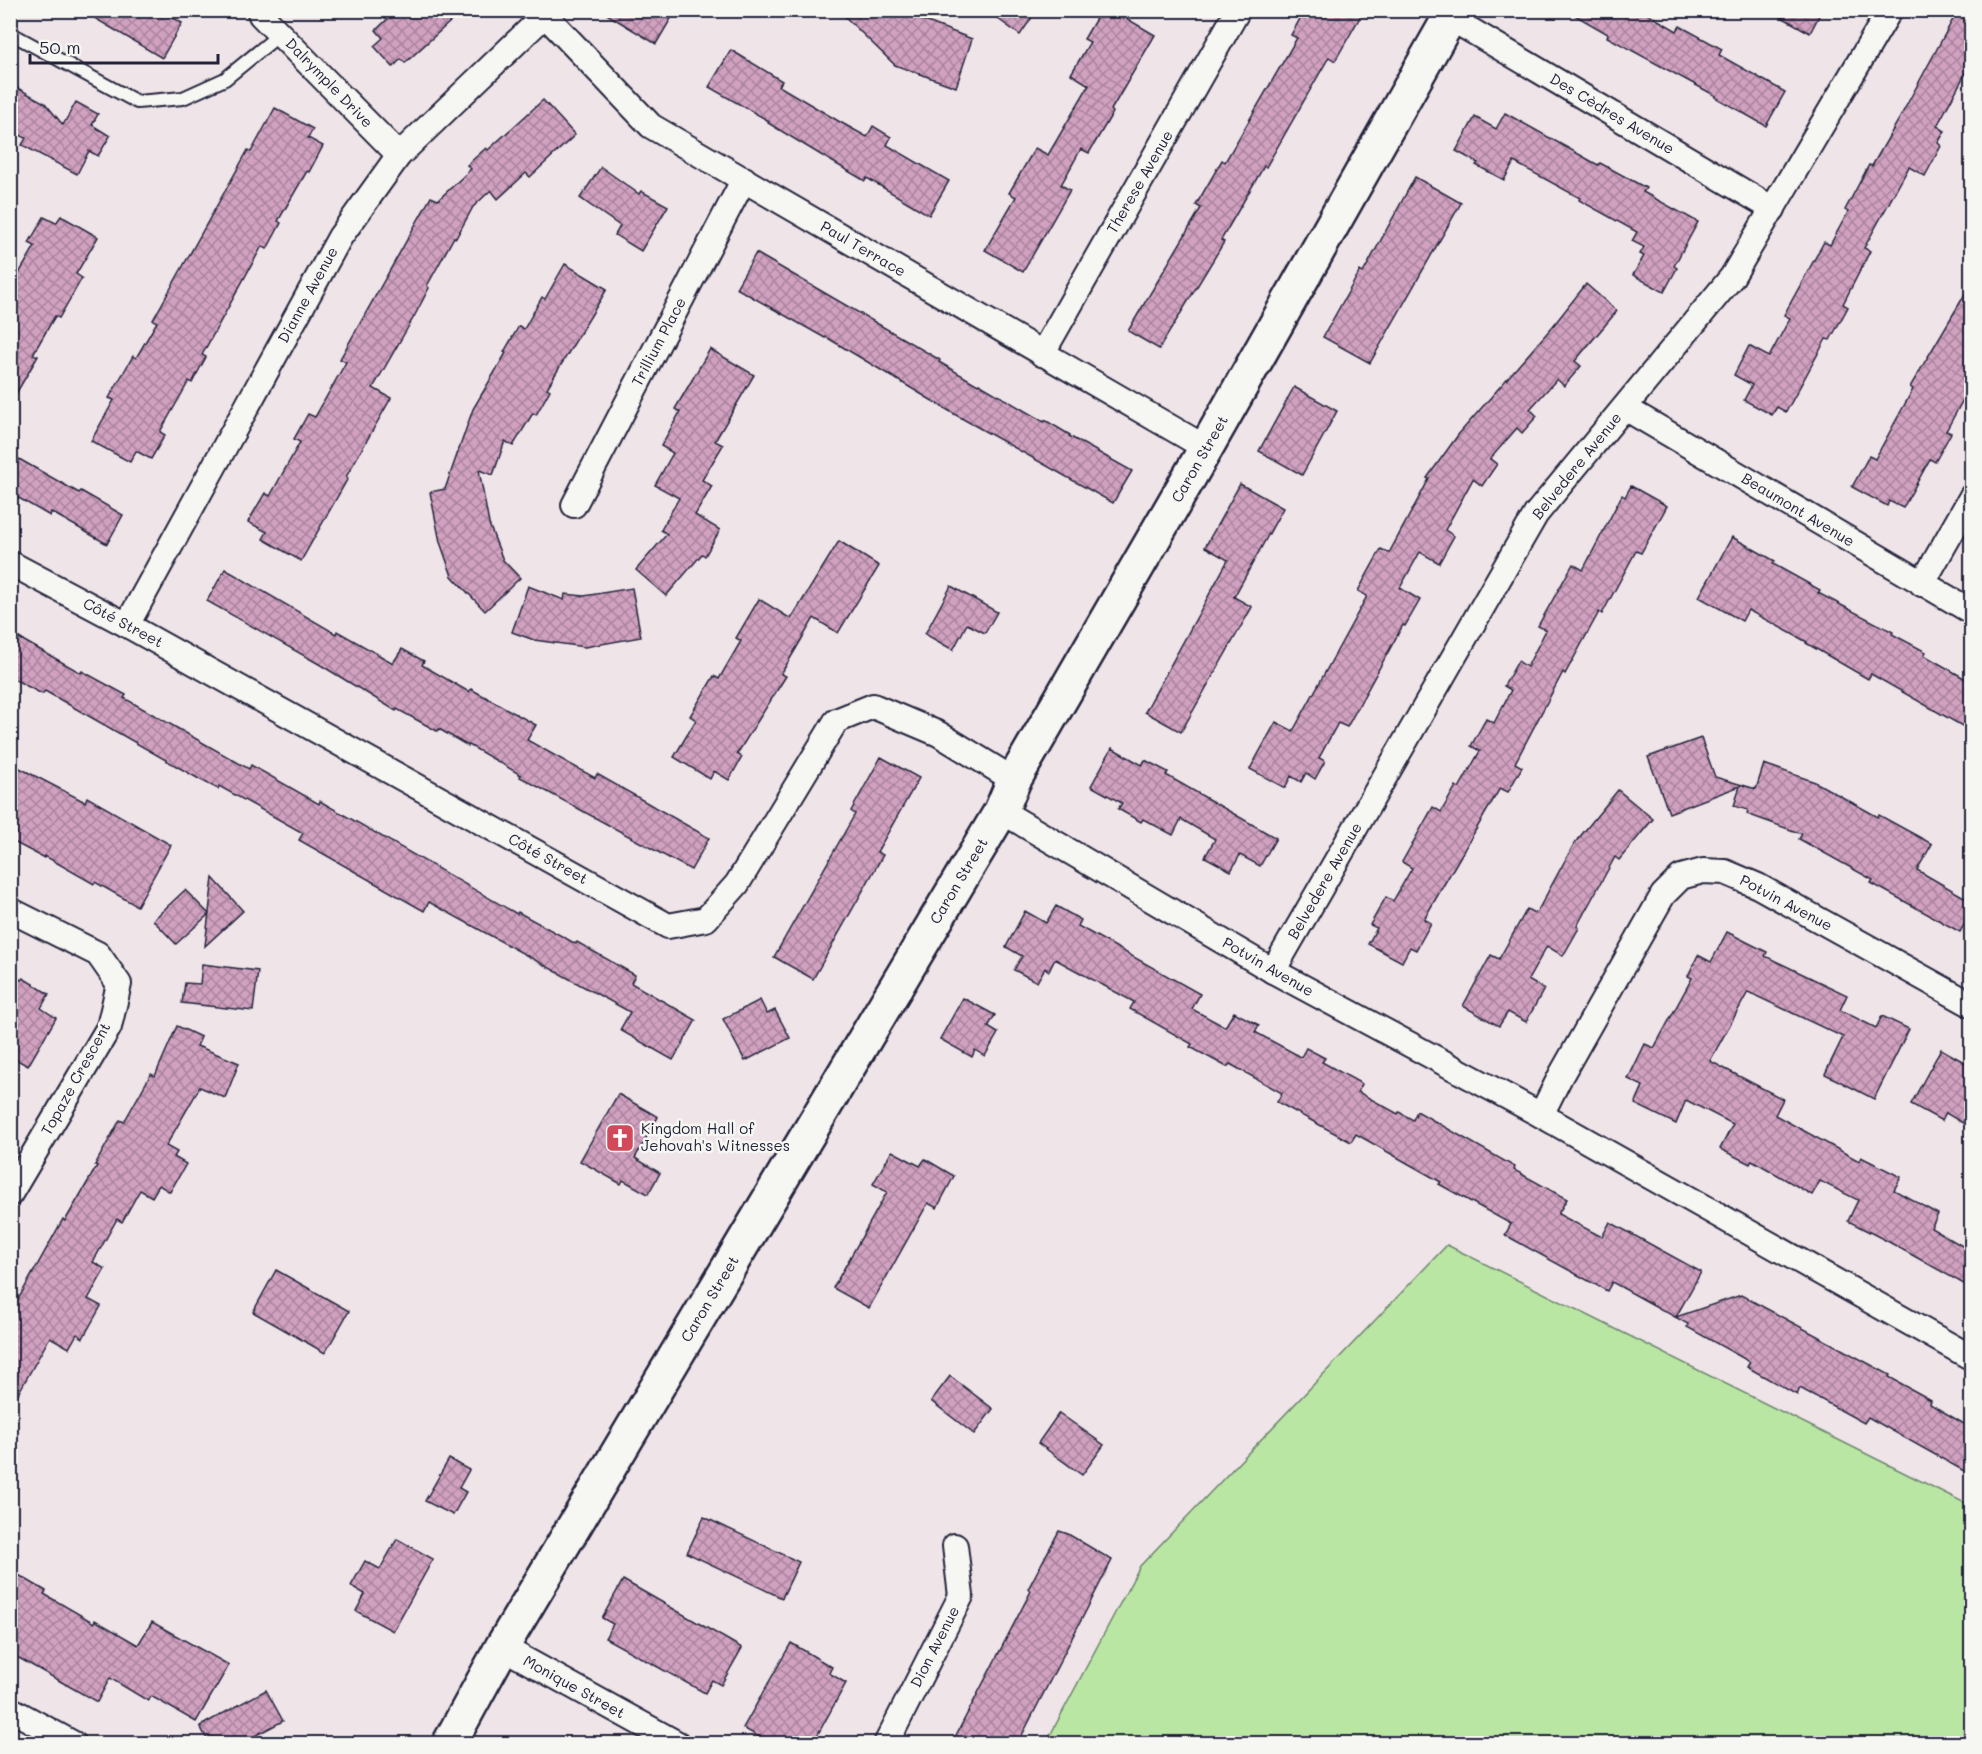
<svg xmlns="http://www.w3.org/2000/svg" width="1982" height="1754" viewBox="0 0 1982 1754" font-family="Mali,sans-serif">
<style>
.grass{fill:#bae6a3;stroke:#6e846f;stroke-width:1.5}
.building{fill:url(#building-cross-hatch);stroke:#22223b;stroke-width:1.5}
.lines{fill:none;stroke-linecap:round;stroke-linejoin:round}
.lane-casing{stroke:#22223b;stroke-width:16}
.street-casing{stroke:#22223b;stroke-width:28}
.secondary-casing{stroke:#22223b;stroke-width:38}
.lane{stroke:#f6f6f2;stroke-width:12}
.street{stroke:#f6f6f2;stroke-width:24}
.secondary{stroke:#f6f6f2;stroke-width:33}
.labels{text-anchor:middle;stroke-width:5;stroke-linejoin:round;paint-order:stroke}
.street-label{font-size:15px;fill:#22223b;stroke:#f6f6f2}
.poi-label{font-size:15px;fill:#22223b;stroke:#f6f6f2;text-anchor:start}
</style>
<defs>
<pattern id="building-cross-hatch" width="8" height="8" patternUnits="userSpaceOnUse" patternTransform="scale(1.5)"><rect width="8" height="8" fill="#d1a1c0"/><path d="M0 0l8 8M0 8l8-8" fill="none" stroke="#a9839d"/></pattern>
</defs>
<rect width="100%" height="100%" fill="#efe5e8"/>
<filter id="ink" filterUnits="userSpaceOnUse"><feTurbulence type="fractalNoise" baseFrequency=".0167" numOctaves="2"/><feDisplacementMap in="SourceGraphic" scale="12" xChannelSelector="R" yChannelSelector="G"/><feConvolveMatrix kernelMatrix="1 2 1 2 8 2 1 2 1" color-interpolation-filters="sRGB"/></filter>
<g filter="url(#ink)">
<path class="grass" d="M1447,1245L1971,1506V1743H1046L1140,1566Z"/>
<g class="building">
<path d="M81,10H161L182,23L162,58Z"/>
<path d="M397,10H463L405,63L401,59L393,67L374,46L383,38L376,30Z"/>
<path d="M600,10H676L656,44Z"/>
<path d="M838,10H896L972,39L956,87L895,65Z"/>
<path d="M986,10H1037L1020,35Z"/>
<path d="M1101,10H1112L1155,35L1111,110L1113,112L1089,153L1081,149L1061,185L1070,190L1023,272L985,250L1016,197L1009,193L1035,148L1048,155L1089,85L1071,74L1090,42L1084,39Z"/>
<path d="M1305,10H1364L1335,61L1329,57L1266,167L1264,166L1221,240L1224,242L1159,349L1128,331L1201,208L1196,205L1222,160L1225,162L1297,38L1291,35Z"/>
<path d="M1566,10H1641L1677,31L1680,26L1722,49L1719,55L1785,92L1766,126L1715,97L1716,96L1607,37L1608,34Z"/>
<path d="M1769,10H1822L1810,33Z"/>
<path d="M1958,10H1971V63L1937,126L1945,131L1938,143L1941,146L1925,176L1909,167L1864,248L1870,251L1843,304L1848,307L1830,340L1826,339L1786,412L1777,407L1772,415L1744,400L1752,385L1734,375L1749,346L1769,357L1790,318L1784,315L1808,271L1824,242L1830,245L1848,212L1845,210L1869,165L1872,166L1898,121Z"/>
<path d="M731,50L782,81L779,86L840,122L867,137L873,126L891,137L887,145L949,181L929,215L867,178L865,181L821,155L768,123L769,121L709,87Z"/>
<path d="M10,84L45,103L63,125L76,102L98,114L92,125L110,136L98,156L89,151L77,174L22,145L26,138L10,130Z"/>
<path d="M543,100L575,135L530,177L526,173L498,199L491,190L473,207L456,238L454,237L427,286L429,288L415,315L373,388L391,398L346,477L348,478L301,561L263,539L267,532L248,522L265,493L270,496L300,442L294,439L308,414L315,417L346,362L340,359L431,197L438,200L471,169L467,165L486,148L488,150Z"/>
<path d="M275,108L313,129L308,138L323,146L309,172L307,171L278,221L281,223L267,249L262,246L202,355L206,357L192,383L189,381L160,432L165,435L151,459L136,451L130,462L91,441L114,400L109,398L133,356L136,358L157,322L153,320L182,268L248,150L251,152Z"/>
<path d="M1505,113L1598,165L1600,163L1646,188L1643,192L1698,222L1674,266L1677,268L1664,292L1633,275L1644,256L1640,254L1644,247L1632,241L1637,232L1579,200L1580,198L1514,162L1504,180L1476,165L1478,163L1456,151L1475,117L1496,129Z"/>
<path d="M601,167L639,194L641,191L668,206L641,251L615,235L620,226L580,198Z"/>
<path d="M1415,177L1461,203L1370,363L1323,337L1360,271L1363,273Z"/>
<path d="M61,216L98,237L76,274L82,278L59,318L55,316L33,354L38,356L10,404V289L35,246L29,243L44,217L56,223Z"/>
<path d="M756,253L940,360L939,362L978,385L979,384L1044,422L1045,420L1070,435L1069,436L1132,471L1113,503L956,415L826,337L825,338L736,288Z"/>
<path d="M565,264L607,289L547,388L550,390L536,415L533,413L513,446L505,441L493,475L479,470L489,524L503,560L520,578L485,611L452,576L440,542L430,492L445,489L473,409L506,353L504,352L519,326L524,329L542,297L545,299Z"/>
<path d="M1586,284L1617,311L1575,361L1581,366L1564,386L1557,379L1530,409L1537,416L1522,433L1517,428L1490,459L1497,464L1482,486L1473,479L1445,530L1454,536L1439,563L1420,552L1400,588L1420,600L1405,626L1403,625L1347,727L1338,723L1319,758L1325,761L1315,779L1306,773L1301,782L1291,776L1285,788L1250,769L1276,722L1293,731L1367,596L1358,591L1381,549L1389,553L1429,479L1427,478L1458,435L1553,326Z"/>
<path d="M1971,284V385L1946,431L1951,433L1935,462L1930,459L1903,508L1889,501L1887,506L1852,487L1869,456L1875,459L1913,389L1910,387Z"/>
<path d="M710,349L754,375L715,441L723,445L702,480L712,486L695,515L720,530L705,556L702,554L666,596L636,570L667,534L661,530L679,498L655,485L673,453L661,446L680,412L675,409Z"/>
<path d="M1294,387L1337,411L1302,475L1259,451Z"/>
<path d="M19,459L79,493L81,491L123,515L107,544L51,512L50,516L10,493V473Z"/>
<path d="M1240,484L1283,508L1234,597L1252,607L1181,732L1145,712L1228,560L1205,547Z"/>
<path d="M1631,486L1667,506L1641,553L1636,551L1602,614L1599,612L1565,674L1563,672L1515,763L1522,767L1508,792L1500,788L1424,919L1431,923L1416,950L1410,947L1402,962L1368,944L1377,928L1370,925L1386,897L1393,901L1412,868L1402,862L1433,807L1441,812L1456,786L1459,788L1480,751L1471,746L1486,719L1494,723L1511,690L1504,686L1518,661L1527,667L1546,630L1538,626L1573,564L1583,570L1622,495L1625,497Z"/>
<path d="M1732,537L1775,561L1773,564L1820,590L1818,593L1893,632L1892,634L1926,652L1924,655L1971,682V731L1871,674L1868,679L1806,643L1807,642L1748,610L1742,621L1699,597Z"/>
<path d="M839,541L879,566L838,633L814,618L781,674L786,676L737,754L742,757L729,780L714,771L710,779L674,757L696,720L690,716L714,676L719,679L741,641L736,638L759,599L791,619Z"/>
<path d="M225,569L336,634L337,631L393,663L402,649L424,661L422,665L469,692L471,689L536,725L527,740L595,778L597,774L709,838L691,870L520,777L521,775L469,745L468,746L439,729L437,731L397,709L396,711L319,664L207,601Z"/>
<path d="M528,586L564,600L565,594L584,596L632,588L641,637L585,647L534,640L512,632Z"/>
<path d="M951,586L997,612L985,633L967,624L953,650L925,634Z"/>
<path d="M10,633L81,673L82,671L126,695L124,698L249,769L251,765L319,804L320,801L517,914L518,912L576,944L577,942L635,975L631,983L696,1020L673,1060L620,1030L630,1012L429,902L424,911L299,840L303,833L219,786L218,789L199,779L45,691L42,694L10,677Z"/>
<path d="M1701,738L1715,777L1756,789L1764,764L1815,782L1878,817L1879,815L1932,844L1917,870L1971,901V912L1960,932L1871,883L1873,880L1799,839L1802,834L1747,814L1748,810L1734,806L1740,786L1669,813L1648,757Z"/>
<path d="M1112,748L1142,765L1145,760L1168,772L1166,775L1276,838L1260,866L1240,855L1231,871L1205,857L1215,839L1181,819L1173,835L1143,819L1141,822L1118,809L1122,803L1091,786Z"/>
<path d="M881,757L919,778L877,852L883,855L813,979L774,957L855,814L851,811Z"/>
<path d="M10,763L85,802L87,797L171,845L137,906L95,882L94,884L45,856L44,858L10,840Z"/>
<path d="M1618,790L1653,819L1619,860L1615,857L1577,926L1579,928L1563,956L1547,946L1528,980L1544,989L1526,1022L1508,1012L1499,1026L1463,1006L1491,955L1499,959L1527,909L1536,914L1574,844Z"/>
<path d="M213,878L243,911L205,946Z"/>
<path d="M185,890L209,914L176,944L153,920Z"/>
<path d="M1056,906L1081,920L1078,926L1200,994L1192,1009L1225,1027L1234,1012L1259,1025L1255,1032L1301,1057L1306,1048L1325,1058L1322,1062L1362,1084L1358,1092L1398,1114L1399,1112L1413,1120L1417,1111L1515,1167L1514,1170L1567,1199L1558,1214L1602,1237L1610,1222L1701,1272L1676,1317L1741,1295L1890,1375L1889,1377L1931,1400L1930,1404L1971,1428V1475L1868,1417L1864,1423L1800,1388L1797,1395L1747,1367L1750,1362L1687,1327L1688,1324L1612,1282L1607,1291L1505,1235L1511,1224L1439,1184L1441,1182L1356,1134L1351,1142L1277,1102L1282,1093L1230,1064L1227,1067L1190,1047L1192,1044L1130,1009L1134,1002L1055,959L1049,971L1045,968L1037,982L1014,970L1022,956L1006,947L1025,911L1046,923Z"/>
<path d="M1727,932L1767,952L1765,956L1847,995L1840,1010L1876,1028L1882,1016L1909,1029L1874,1099L1825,1074L1843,1037L1748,992L1710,1061L1783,1099L1775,1115L1859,1161L1861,1157L1901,1177L1894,1190L1938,1214L1931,1228L1971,1251V1288L1889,1242L1848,1221L1858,1200L1820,1181L1812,1195L1752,1160L1750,1164L1720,1149L1733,1124L1686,1100L1676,1124L1635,1104L1643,1086L1628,1079L1645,1044L1654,1048L1692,978L1688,976L1698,955L1711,962Z"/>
<path d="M202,964L258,971L253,1011L182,1003L185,983L200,984Z"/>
<path d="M10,973L21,980L23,978L49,994L41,1008L56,1018L28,1066L10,1056Z"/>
<path d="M963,998L995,1015L988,1027L998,1033L985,1056L975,1050L972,1057L940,1039Z"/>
<path d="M760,1000L767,1014L775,1010L790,1038L745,1061L723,1019Z"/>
<path d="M177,1026L201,1037L197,1046L239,1063L225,1098L200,1087L166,1146L177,1152L174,1157L186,1164L170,1192L159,1185L152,1197L140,1190L122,1222L117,1219L93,1262L105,1269L88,1299L101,1306L83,1338L77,1334L69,1348L50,1337L10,1408V1314L63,1219L65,1221L97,1166L95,1165L120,1120L124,1122L151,1074L155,1076Z"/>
<path d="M1941,1049L1971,1066V1128L1946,1113L1942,1121L1911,1104Z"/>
<path d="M618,1094L658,1117L635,1158L660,1173L648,1194L623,1180L621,1184L580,1161Z"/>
<path d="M892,1151L920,1166L925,1159L954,1176L937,1208L928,1203L869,1308L833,1288L887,1192L873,1184Z"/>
<path d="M276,1270L349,1311L325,1353L253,1312Z"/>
<path d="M950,1376L993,1409L974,1434L931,1401Z"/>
<path d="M1059,1413L1104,1445L1082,1475L1038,1443Z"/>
<path d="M449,1459L469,1470L459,1488L466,1492L453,1515L425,1501Z"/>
<path d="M704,1517L799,1562L782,1598L687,1553Z"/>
<path d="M1059,1531L1068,1534L1112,1560L1018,1743H952L1031,1591L1028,1589Z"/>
<path d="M397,1539L433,1559L393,1631L356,1611L365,1594L351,1586L365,1561L380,1569Z"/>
<path d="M10,1570L46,1591L44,1594L94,1623L95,1620L138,1645L152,1622L229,1665L196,1722L151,1696L148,1701L110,1678L97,1702L10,1653Z"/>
<path d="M623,1580L742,1648L721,1685L712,1680L705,1693L605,1638L613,1624L602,1618Z"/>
<path d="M791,1643L832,1667L829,1673L846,1683L813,1743H770L743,1728Z"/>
<path d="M266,1690L283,1721L241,1743H209L200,1726Z"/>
</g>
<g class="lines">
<g class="lane-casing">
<path id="lane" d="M10,33L137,102L183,98L225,79L280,34"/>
</g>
<g class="street-casing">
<g id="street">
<path d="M259,10L261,15L399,155"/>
<path d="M546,16L651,126L1206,448"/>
<path d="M1450,18L1773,209"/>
<path d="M1042,354L1238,10"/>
<path d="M1625,408L1972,612"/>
<path d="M574,505L744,179"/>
<path d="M10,563L127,625L668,926L706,919L737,884L836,721L873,706L939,734L1014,780"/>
<path d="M1922,584L1972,496"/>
<path d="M127,625L340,237L399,155L550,10"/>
<path d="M1001,811L1273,971L1541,1115L1972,1358"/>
<path d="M10,910L98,954L119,984L109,1027L10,1194"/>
<path d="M1273,971L1536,514L1732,277L1890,10"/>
<path d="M1541,1115L1561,1075L1663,895L1681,877L1703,871L1725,872L1758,886L1972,1005"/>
<path d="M502,1647L678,1744"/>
<path d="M10,1709L74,1744"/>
<path d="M886,1744L961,1596L955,1546"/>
</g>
</g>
<g class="secondary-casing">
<path id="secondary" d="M449,1744L502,1647L1001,811L1014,780L1206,448L1454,10"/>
</g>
<use href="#lane" class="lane"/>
<use href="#street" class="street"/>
<use href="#secondary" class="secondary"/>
</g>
</g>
<defs>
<g id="church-square" transform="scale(1.5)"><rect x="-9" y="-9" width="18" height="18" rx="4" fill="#d1495b" stroke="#f6f6f2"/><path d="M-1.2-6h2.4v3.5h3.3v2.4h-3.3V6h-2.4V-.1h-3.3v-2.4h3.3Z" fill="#fff"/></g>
</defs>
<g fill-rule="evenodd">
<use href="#church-square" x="620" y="1138"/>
</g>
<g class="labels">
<g class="street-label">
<text transform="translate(329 83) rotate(46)" y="5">Dalrymple Drive</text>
<text transform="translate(1612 114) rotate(31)" y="5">Des Cèdres Avenue</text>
<text transform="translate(1140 182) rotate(-60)" y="5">Therese Avenue</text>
<text transform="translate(863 249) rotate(30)" y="5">Paul Terrace</text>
<text transform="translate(308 295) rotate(-61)" y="5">Dianne Avenue</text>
<text transform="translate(659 342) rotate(-62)" y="5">Trillium Place</text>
<text transform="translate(1200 459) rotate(-60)" y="5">Caron Street</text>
<text transform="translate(1577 466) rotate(-51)" y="5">Belvedere Avenue</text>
<text transform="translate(1798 510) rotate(31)" y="5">Beaumont Avenue</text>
<text transform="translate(123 623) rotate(28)" y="5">Côté Street</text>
<text transform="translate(548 859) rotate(29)" y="5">Côté Street</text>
<text transform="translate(959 881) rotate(-59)" y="5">Caron Street</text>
<text transform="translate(1325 881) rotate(-60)" y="5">Belvedere Avenue</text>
<text transform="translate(1786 903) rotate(28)" y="5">Potvin Avenue</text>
<text transform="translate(1268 967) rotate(30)" y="5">Potvin Avenue</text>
<text transform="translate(76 1079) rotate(-61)" y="5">Topaze Crescent</text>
<text transform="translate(710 1299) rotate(-59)" y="5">Caron Street</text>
<text transform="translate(935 1647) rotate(-63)" y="5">Dion Avenue</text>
<text transform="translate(574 1687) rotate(29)" y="5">Monique Street</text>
</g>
<g class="poi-label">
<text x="641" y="1134">Kingdom Hall of<tspan x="641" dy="17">Jehovah's Witnesses</tspan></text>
</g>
</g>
<rect width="1982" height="1754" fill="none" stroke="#f6f6f2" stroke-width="36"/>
<rect x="18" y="18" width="1946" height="1718" fill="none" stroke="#22223b" stroke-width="2" filter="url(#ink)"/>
<path d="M30 54v9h188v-9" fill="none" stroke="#22223b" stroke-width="3"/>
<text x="39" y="54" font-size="18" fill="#22223b" stroke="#f6f6f2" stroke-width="4.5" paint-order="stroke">50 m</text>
</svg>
